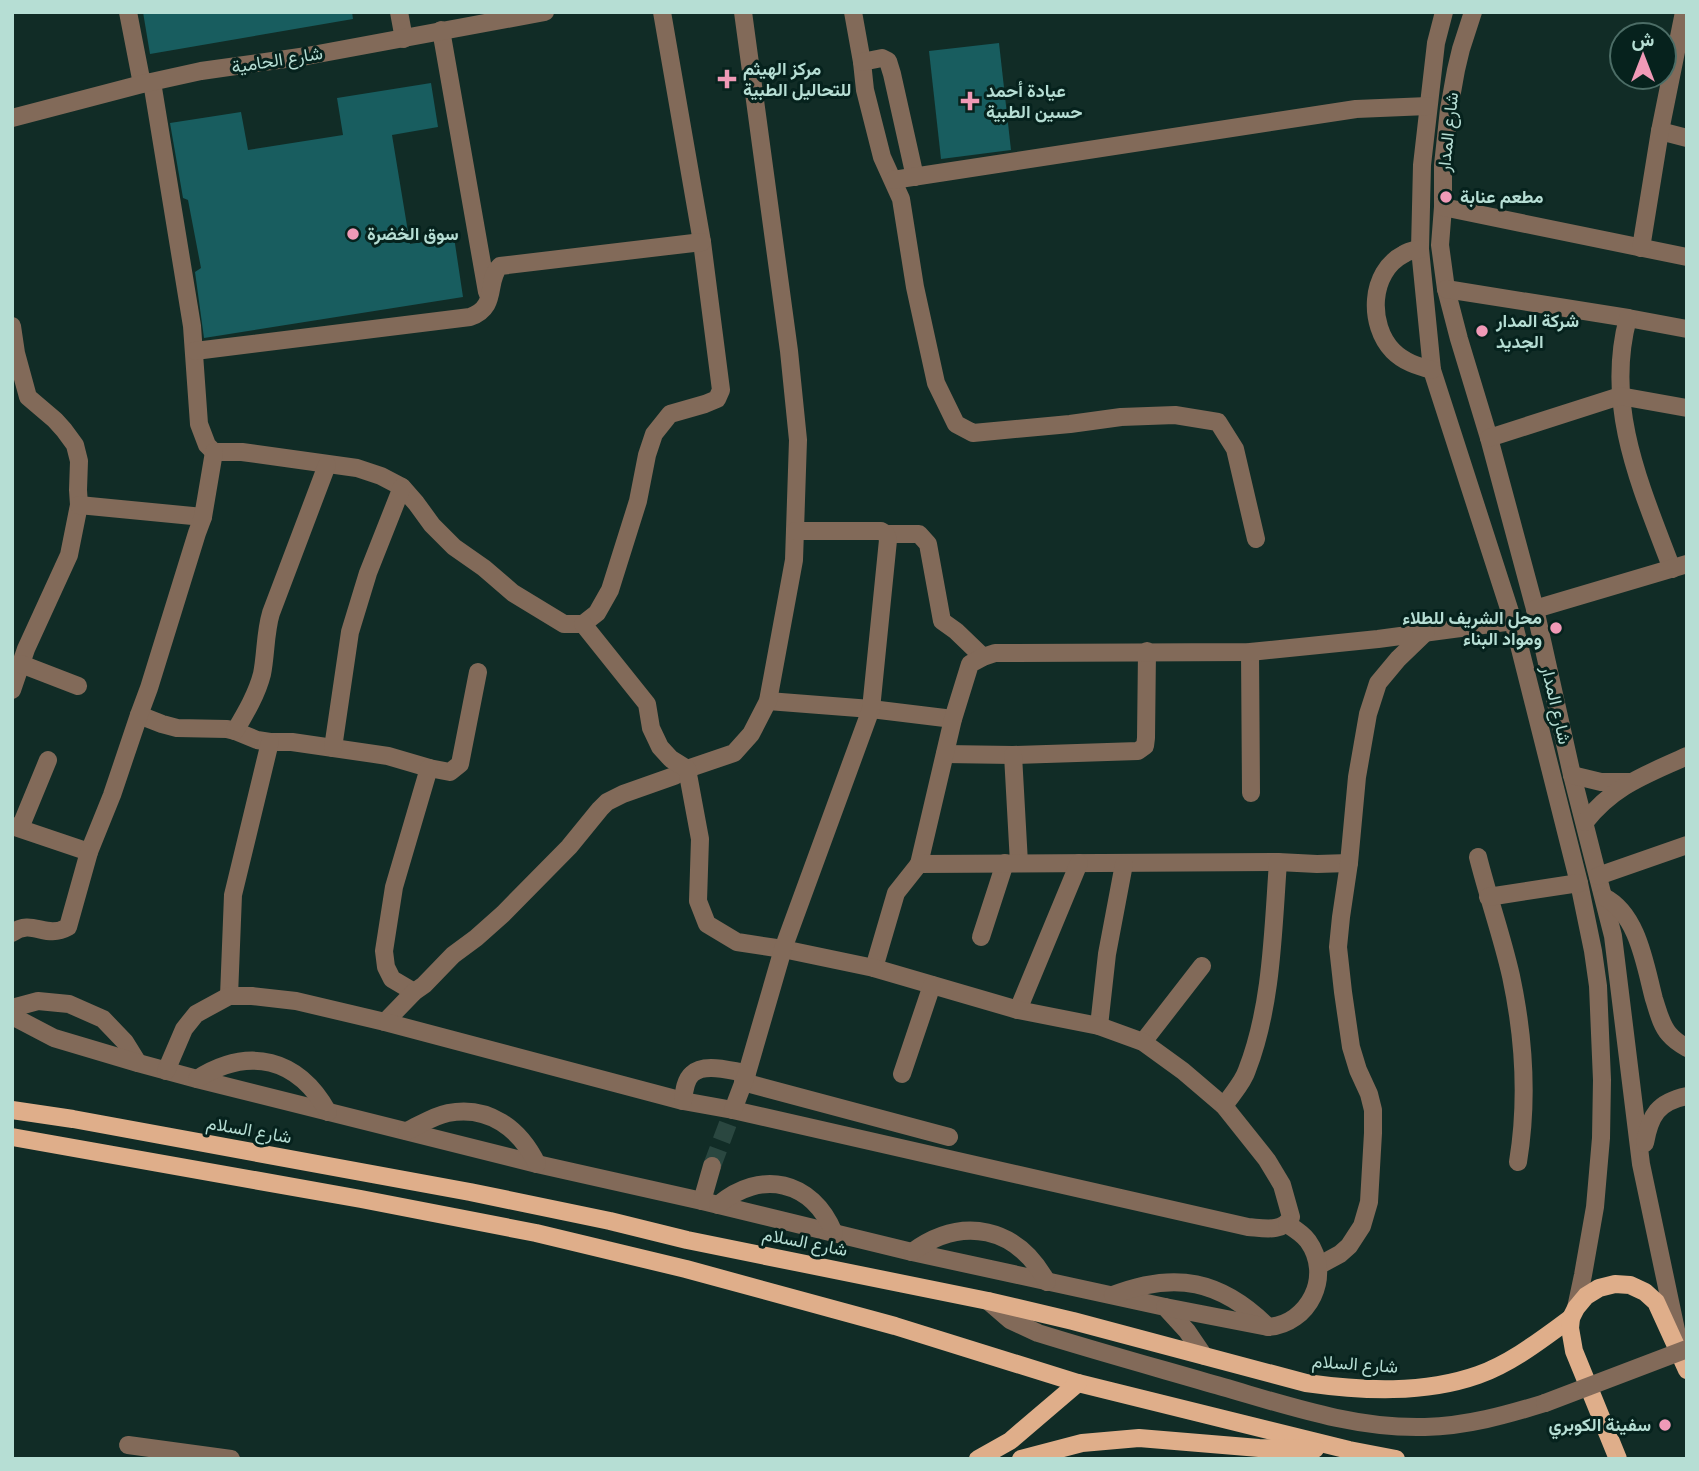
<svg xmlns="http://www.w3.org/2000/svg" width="1699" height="1471" viewBox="0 0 1699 1471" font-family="'Archivo Narrow',Vazirmatn,sans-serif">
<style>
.building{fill:#185d5f}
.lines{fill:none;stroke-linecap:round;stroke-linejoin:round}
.minor-tunnel{stroke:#2a4740;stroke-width:18;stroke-dasharray:18 9;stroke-linecap:butt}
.minor{stroke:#826a59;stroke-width:18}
.major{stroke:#dfae8a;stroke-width:18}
.minor-bridge{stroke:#826a59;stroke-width:18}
.poi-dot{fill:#f09ab7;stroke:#06221d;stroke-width:2.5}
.labels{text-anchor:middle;stroke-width:6;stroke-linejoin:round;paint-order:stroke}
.street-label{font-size:18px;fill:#b6ded4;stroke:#06221d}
.poi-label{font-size:18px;font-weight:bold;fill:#b6ded4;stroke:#06221d;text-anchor:start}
</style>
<rect width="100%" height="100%" fill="#112c26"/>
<g class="building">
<path d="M143,12H352L353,19L150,54Z"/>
<path d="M999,43L1011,150L941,159L929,51Z"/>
<path d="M431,83L438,127L392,135L410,244L454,237L463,297L204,338L195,272L201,268L188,200L183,198L170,123L241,112L248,150L343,135L337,98Z"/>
</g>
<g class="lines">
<path class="minor-tunnel" d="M712,1166L733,1110"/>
<g class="minor">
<path d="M128,12L142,84"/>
<path d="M399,12L404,39"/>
<path d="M853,12L862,62L865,90L882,157L901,199L915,287L936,383L956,424L973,433L1070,424L1121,417L1175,415L1218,422L1235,449L1256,539"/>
<path d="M1444,12L1436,43L1422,165L1420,249L1432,370L1513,621L1579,883L1593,951L1598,986L1602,1080L1601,1138L1595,1207L1583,1275L1576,1308"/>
<path d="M1473,12L1461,49L1456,70L1449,109L1443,165V207L1440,245L1446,289L1459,339L1489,438L1535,609L1572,775L1613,936L1641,1164L1679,1344"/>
<path d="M441,30L487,292"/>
<path d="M862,62L882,58L888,61L892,74L915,177"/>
<path d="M152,82L192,326L199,424L207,445L214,452H242L357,468L381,476L402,487L416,503L432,525L454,547L484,568L513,593L564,624H583L597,613L610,590L638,501L647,455L654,434L670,414L705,404L717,399L721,390L702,242L662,12"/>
<path d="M12,118L142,84L201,71L307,56L545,12"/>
<path d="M1660,131L1687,138"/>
<path d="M893,180L1356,109L1428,106"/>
<path d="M1443,207L1687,257"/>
<path d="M1641,248L1660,131L1684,12"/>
<path d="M1420,249C1415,250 1408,251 1404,254C1369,272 1368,325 1393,351C1404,362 1417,366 1432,370"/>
<path d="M1446,289L1628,318L1687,329"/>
<path d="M1628,318C1604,407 1641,487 1672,569"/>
<path d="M12,326L16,353L28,397L55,420L64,430L75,445L79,461L78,490L79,505L69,555L26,649L12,690"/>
<path d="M195,351L470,317C499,307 485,281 500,266L702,242"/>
<path d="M1489,438L1620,396L1687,408"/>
<path d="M79,505L203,517"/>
<path d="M886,534H919L928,544L942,621L956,631L983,657"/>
<path d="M1535,609L1687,564"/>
<path d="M1250,652L1251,793"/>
<path d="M21,664L78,686"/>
<path d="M768,701L871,709L953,719"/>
<path d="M139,715L162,724L177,728L227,729L235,731L257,740L270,742H292L388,756L429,768L450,772L460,764L478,672"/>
<path d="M235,731C245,714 257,694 262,674C266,654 265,633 271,613L327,465"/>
<path d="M333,748L350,632L368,573L402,487"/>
<path d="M945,754L1013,755L1138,751L1145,746L1146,738L1147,651"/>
<path d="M1013,755L1019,863"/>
<path d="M1572,775L1601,782H1630"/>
<path d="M1585,822C1614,785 1646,775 1687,756"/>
<path d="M12,826L89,852"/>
<path d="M20,828L48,760"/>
<path d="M1478,857C1488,897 1502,936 1511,976C1524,1037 1528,1101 1518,1162"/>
<path d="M919,864L953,719L970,664L983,657L995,653L1250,652L1378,639L1513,621"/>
<path d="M1598,876L1687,845"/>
<path d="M1488,897L1579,883"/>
<path d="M1604,897C1638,914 1645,965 1654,999C1658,1011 1661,1025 1669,1034C1674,1040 1680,1044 1687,1048"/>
<path d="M12,933C33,918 45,940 68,927L89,852L112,795L139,715L149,688L197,533L203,517L214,452"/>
<path d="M981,937L1005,863"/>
<path d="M874,968L896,893L919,864L1278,862"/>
<path d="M414,992L392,979L386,967L384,951L394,887L429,768"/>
<path d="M229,996L233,895L270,742"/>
<path d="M12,1008L38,1001L69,1004L103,1019L125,1042L138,1063"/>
<path d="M1018,1010L1079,863"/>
<path d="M12,1016L54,1038L138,1063L197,1079L537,1164L702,1201L912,1252L1165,1307L1187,1331L1204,1356"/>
<path d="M385,1022L414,992L424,985L453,955L476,938L503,914L569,847L600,809L607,802L623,794L674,776L687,769L734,753L751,734L768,701L794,560L798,440L789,351L743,12"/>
<path d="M1099,1026L1107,954L1124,864"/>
<path d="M1143,1042L1202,966"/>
<path d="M166,1071L184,1029L196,1014L229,996H252L296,1001L385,1022L683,1101L733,1110L1248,1227C1263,1228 1283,1233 1291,1217L1282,1185L1267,1160L1224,1106L1183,1071L1143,1042L1099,1026L1018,1010L874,968L783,949L737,942L707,924L698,901L700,839L687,769L671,759L660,747L651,728L647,704L583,624"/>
<path d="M902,1074L932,985"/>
<path d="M197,1079C249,1046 298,1058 328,1112"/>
<path d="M743,1082L949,1137"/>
<path d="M683,1101C684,1092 685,1080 692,1074C704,1062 731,1071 747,1073"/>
<path d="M1224,1106C1231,1095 1243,1083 1247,1070C1272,1006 1273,930 1278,862L1317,864L1349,863"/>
<path d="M733,1110L747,1073L783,949L871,709L888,540L886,534L881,531H795"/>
<path d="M407,1131C420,1125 433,1116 448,1113C489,1105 520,1129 537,1164"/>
<path d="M1645,1143C1650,1115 1658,1102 1687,1096"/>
<path d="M702,1201L712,1166"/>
<path d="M718,1205C761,1169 812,1180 834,1233"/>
<path d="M912,1252C963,1215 1017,1227 1047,1282"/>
<path d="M1318,1266L1340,1254L1349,1246L1362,1226L1369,1202L1373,1133V1110L1369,1094L1358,1070L1351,1047L1343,992L1338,947L1341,917L1349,863L1357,777L1368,714L1378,683L1398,659L1426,632"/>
<path d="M1113,1295C1175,1271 1221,1280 1268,1327"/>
<path d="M988,1301L1010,1320L1038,1333C1099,1352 1161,1369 1223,1387C1289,1406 1356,1429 1425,1427C1467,1426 1506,1415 1545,1403"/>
<path d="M1165,1307L1268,1327C1309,1324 1333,1276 1308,1241C1303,1234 1295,1229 1287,1224"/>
<path d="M128,1445L231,1459"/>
</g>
<g class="major">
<path d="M12,1110L73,1119L470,1192L610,1221L687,1240L988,1301L1073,1321L1306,1383C1363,1391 1424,1394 1478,1375C1512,1363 1542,1339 1571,1318"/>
<path d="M12,1137L361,1199L536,1233L686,1269L895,1326L1078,1383L1349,1450L1396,1459"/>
<path d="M978,1459L1010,1441L1078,1383"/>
<path d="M1021,1459L1082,1443L1139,1438L1259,1448L1315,1449"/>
<path d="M1618,1459L1574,1351L1570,1328L1571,1318L1576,1308L1586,1296L1599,1288L1615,1284L1630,1285L1645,1292L1656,1302L1687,1370"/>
</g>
<path class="minor-bridge" d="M1545,1403L1687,1349"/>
</g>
<g class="poi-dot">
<path d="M723.5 68.5h7v7h7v7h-7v7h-7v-7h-7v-7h7z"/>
<path d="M966.5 90.5h7v7h7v7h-7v7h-7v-7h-7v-7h7z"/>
<circle cx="1446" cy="197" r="7"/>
<circle cx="353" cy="234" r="7"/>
<circle cx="1482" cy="331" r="7"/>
<circle cx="1556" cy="628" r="7"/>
<circle cx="1665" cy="1425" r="7"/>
</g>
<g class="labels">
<g class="street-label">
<text transform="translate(277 60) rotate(-9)" y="6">شارع الحامية</text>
<text transform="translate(1448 132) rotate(-84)" y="6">شارع المدار</text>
<text transform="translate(1556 705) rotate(77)" y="6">شارع المدار</text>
<text transform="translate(249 1130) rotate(10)" y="6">شارع السلام</text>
<text transform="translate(805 1242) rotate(11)" y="6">شارع السلام</text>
<text transform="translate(1355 1364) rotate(4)" y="6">شارع السلام</text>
</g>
<g class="poi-label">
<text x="743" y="75">مركز الهيثم<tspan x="743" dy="21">للتحاليل الطبية</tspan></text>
<text x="986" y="97">عيادة أحمد<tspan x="986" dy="21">حسين الطبية</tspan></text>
<text x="1460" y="203">مطعم عنابة</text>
<text x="367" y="240">سوق الخضرة</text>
<text x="1496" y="327">شركة المدار<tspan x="1496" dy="21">الجديد</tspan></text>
<text x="1542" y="624" text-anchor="end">محل الشريف للطلاء<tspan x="1542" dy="21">ومواد البناء</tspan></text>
<text x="1651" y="1431" text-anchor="end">سفينة الكوبري</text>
</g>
</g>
<rect width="1699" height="1471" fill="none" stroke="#b6ded4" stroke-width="28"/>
<g transform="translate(1643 56)"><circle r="33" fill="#06221d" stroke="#4c6d66" stroke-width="2"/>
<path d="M0-5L12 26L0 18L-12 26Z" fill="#f09ab7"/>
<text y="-10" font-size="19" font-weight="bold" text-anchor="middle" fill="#b6ded4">ش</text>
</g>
</svg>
